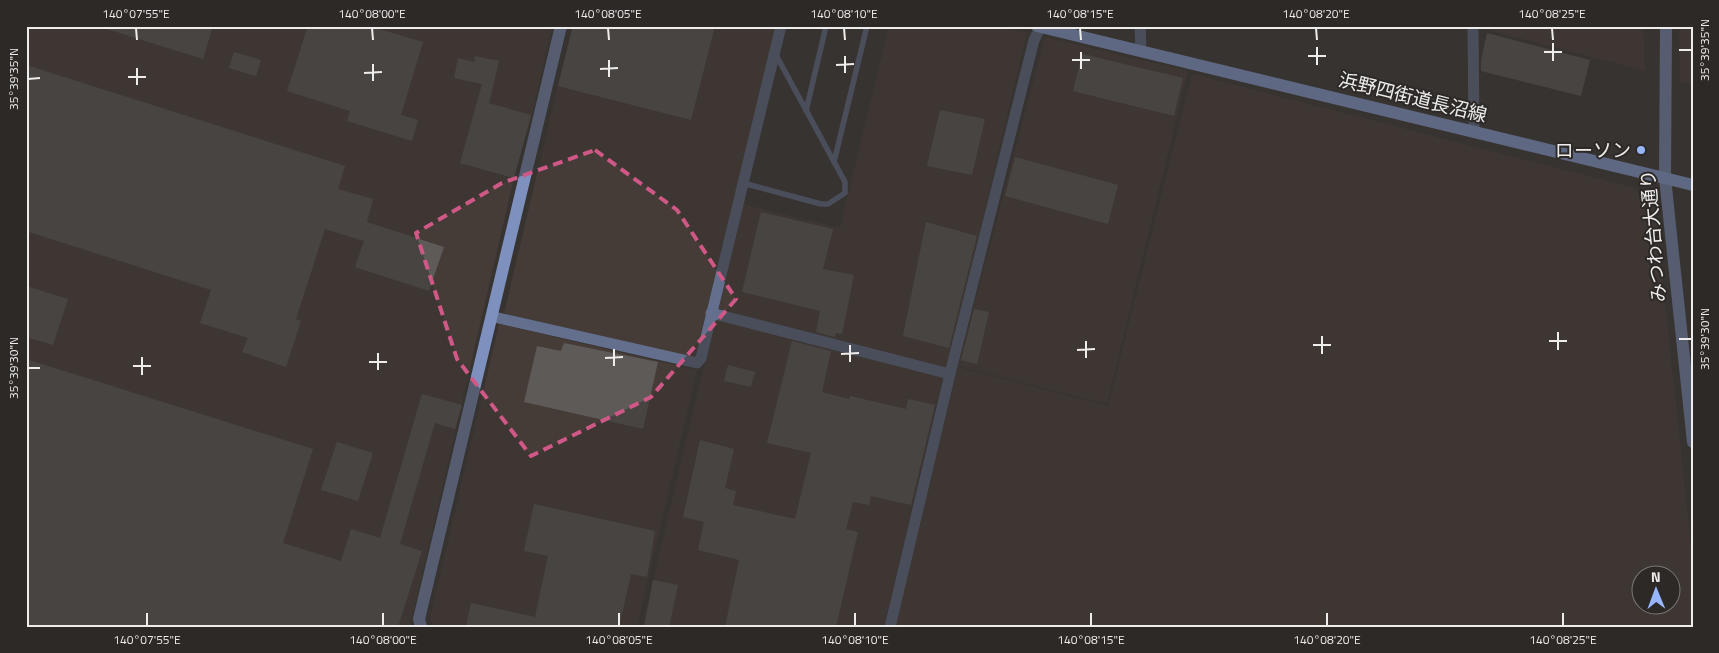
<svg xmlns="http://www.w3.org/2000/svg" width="1719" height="653" viewBox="0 0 1719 653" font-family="'Titillium Web','Noto Sans JP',sans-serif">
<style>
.built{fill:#453b37;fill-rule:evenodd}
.building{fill:#5e5a58}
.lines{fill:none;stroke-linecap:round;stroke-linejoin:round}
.lane{stroke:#636f8c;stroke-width:5.5}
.street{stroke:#636f8c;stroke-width:11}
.secondary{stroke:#7d90be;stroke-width:12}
.primary{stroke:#90a9e4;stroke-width:12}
.marked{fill:none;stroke:#d05886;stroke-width:4;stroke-dasharray:10 6;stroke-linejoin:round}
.ticks{fill:none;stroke:#efedec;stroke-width:2}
.poi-dot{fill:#97b6fd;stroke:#2c2927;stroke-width:2}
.labels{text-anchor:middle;stroke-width:4;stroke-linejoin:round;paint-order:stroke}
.street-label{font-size:19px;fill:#efedec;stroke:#2c2927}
.poi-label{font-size:19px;fill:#efedec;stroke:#2c2927;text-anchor:end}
.neatline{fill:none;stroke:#efedec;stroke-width:2}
.ticks-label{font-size:12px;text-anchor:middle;fill:#efedec}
</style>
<rect width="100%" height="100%" fill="#363331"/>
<g class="built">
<path d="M26,26H552L532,115L514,178L410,627H26Z"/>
<path d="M572,26H776L695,358L504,313Z"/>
<path d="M889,26H997L1027,33L947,368L719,309L743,204L840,228Z"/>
<path d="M1476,26H1643L1645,71L1476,27Z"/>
<path d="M1679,26H1693V84L1680,82Z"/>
<path d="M1045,37L1188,71L1107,404L958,366Z"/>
<path d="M1192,74L1635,188L1655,209L1693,564V627H895L958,367L1108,406ZM1642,576H1672V606H1642Z"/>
<path d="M715,319L943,376L884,627H642Z"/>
<path d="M499,324L697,370L637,627H433L430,618Z"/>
</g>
<g class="building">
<path d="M107,26H204L212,29L203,59L107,29Z"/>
<path d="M308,26H369L423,42L401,115L418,120L412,141L347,121L350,111L287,91Z"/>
<path d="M573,26H715L691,120L558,86Z"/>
<path d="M1487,33L1590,60L1581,96L1481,71V60Z"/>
<path d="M234,52L261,60L256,76L229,68Z"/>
<path d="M1082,54L1183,78L1174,116L1073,91Z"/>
<path d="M475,56L499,61L489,103L531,115L514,178L460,163L482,84L454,78L458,58L474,62Z"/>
<path d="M26,65L345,166L338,189L373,199L367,222L444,247L429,291L355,267L364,241L325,229L296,319L301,321L286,367L242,352L248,338L200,323L211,290L26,231Z"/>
<path d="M940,110L985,119L972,175L927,166Z"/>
<path d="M1015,157L1118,185L1108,224L1005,196Z"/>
<path d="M761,212L833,229L823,269L854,275L842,334L836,333L835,337L816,332L820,311L742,292Z"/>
<path d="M926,222L977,236L949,348L903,336Z"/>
<path d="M26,286L68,299L53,345L26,337Z"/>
<path d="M974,309L989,312L977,364L961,360Z"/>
<path d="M792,341L831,351L822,392L849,399L850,396L906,409L908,399L935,405L911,505L871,496L869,505L853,502L846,529L858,532L836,627H725L739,560L698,550L704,522L683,517L693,472L700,440L734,449L725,488L736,491L733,505L795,519L811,453L767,443Z"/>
<path d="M564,343L658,362L643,429L524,402L537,346L561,351Z"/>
<path d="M26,359L313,449L283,543L341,561L351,529L380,538L422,394L462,405L455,429L435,423L423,464L400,544L422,551L398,627H26Z"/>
<path d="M728,365L755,372L751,387L724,381Z"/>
<path d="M337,442L373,453L358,501L321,490Z"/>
<path d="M534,504L655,531L647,577L631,574L619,627H466L471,603L535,617L548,556L524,551Z"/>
<path d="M653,580L678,585L669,627H644Z"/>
</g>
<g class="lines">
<g class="lane">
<path d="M806,111L826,26"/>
<path d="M834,162L867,26"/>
<path d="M743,183L821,204H828L845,193V182L775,53"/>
</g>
<g class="street">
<path d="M1140,26L1141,51"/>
<path d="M1473,26L1474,131"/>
<path d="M711,313L950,374"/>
<path d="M494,317L697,363L701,358L781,26"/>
<path d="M890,627L950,374L1034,40L1041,26"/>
</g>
<g class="secondary">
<path d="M1666,26L1665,178L1693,442"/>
<path d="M421,627L419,619L561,26"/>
</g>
<path class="primary" d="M1037,26L1693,185"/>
</g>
<path d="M0 0H1719V653H0ZM595,150L677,210L736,299L651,397L531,456L457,359L416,233L502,183Z" fill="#363331" fill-opacity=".55" fill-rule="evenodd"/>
<path class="marked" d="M595,150L677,210L736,299L651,397L531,456L457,359L416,233L502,183Z"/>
<path class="ticks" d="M136,28L137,40M372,28L373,40M608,28L609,40M844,28L845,40M1080,28L1081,40M1316,28L1317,40M1552,28L1553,40M1553,43V61M1317,47V65M1679,50H1692M1081,52V69M1544,52H1562M845,56V73M1308,56H1326M609,60V77M1072,60H1090M373,64V81M836,65L854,64M137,68V85M600,69L618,68M364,73L382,72M128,77H146M28,79L40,78M1558,332V350M1322,336V354M1679,339H1692M1086,341V358M1549,341H1567M850,345V362M1313,345H1331M614,349V366M1077,350L1095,349M378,353V370M841,354L859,353M142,357V375M605,358L623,357M369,362H387M133,366H151M28,368H40M147,613V626M383,613V626M619,613V626M855,613V626M1091,613V626M1327,613V626M1563,613V626"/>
<circle class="poi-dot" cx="1641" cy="150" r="5"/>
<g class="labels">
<g class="street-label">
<text transform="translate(1413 97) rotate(14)" y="7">浜野四街道長沼線</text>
<text transform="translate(1653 236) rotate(-95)" y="7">みつわ台大通り</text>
</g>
<g class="poi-label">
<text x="1631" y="157">ローソン</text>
</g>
</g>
<rect width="1719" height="653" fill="none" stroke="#2c2927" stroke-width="55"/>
<g transform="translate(1656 590) rotate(359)"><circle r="24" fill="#2c2927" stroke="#7a7776"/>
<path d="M0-4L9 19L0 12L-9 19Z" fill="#97b6fd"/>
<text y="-8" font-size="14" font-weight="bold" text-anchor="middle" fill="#efedec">N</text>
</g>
<rect x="28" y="28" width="1664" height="598" class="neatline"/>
<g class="ticks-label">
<text x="136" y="18">140°07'55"E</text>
<text x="372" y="18">140°08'00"E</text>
<text x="608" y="18">140°08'05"E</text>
<text x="844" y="18">140°08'10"E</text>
<text x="1080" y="18">140°08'15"E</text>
<text x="1316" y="18">140°08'20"E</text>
<text x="1552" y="18">140°08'25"E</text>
<text transform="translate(1705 50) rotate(-90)" y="4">35°39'35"N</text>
<text transform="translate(14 79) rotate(-90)" y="4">35°39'35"N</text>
<text transform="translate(1705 339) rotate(-90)" y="4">35°39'30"N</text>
<text transform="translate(14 368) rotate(-90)" y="4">35°39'30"N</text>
<text x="147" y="644">140°07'55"E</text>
<text x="383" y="644">140°08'00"E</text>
<text x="619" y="644">140°08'05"E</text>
<text x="855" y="644">140°08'10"E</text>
<text x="1091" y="644">140°08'15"E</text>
<text x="1327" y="644">140°08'20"E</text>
<text x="1563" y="644">140°08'25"E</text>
</g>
</svg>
